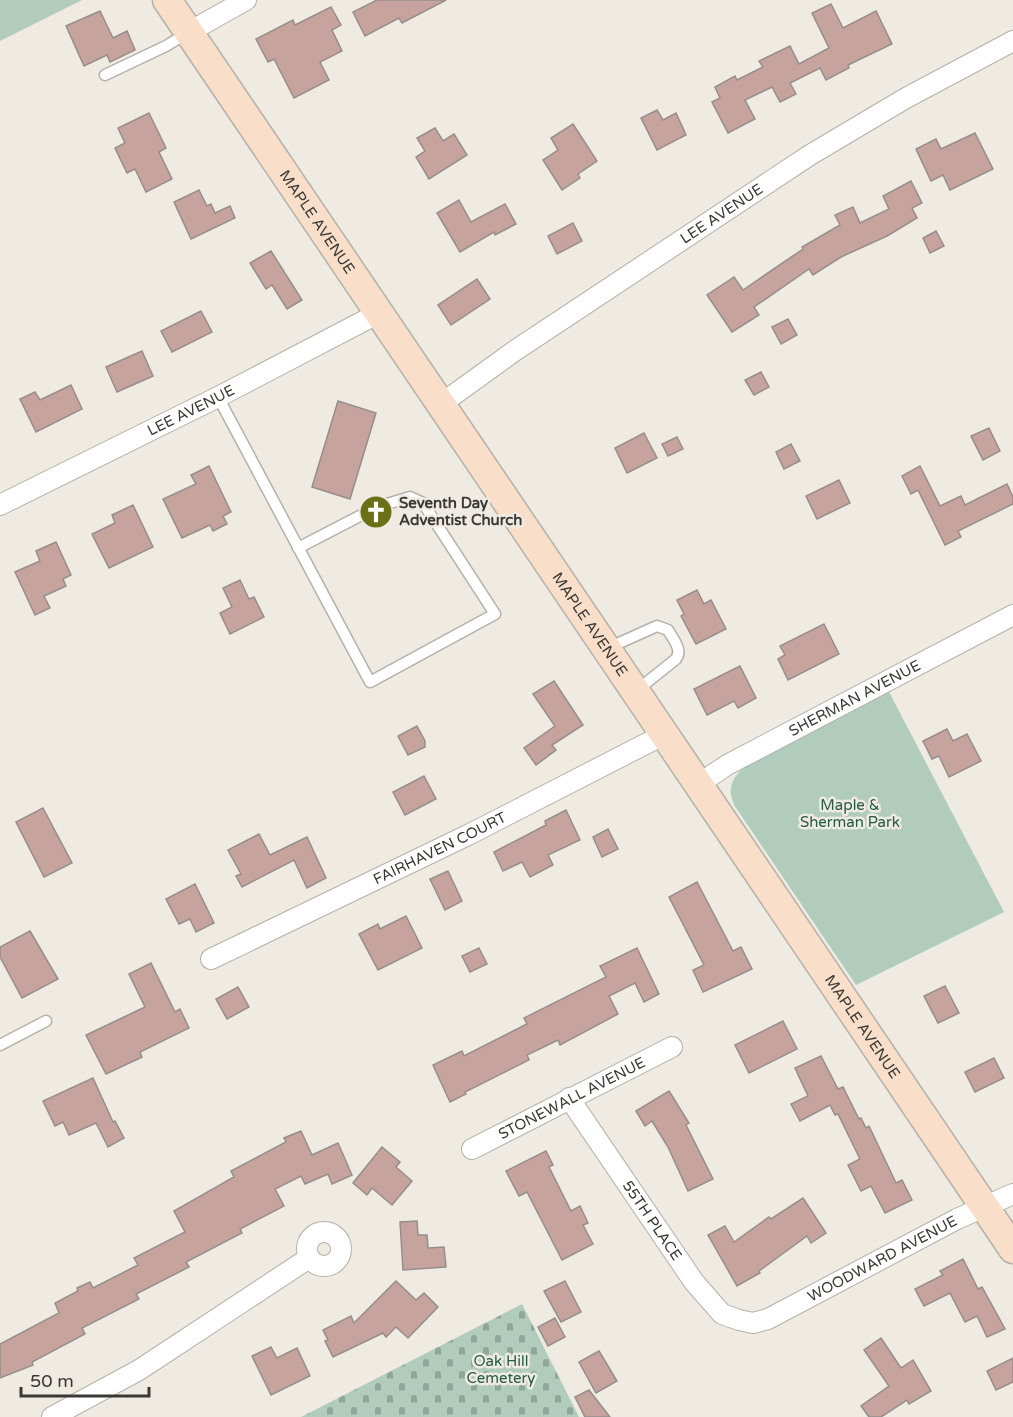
<svg xmlns="http://www.w3.org/2000/svg" width="1013" height="1417" viewBox="0 0 1013 1417" font-family="'Varela Round',sans-serif">
<style>
.cemetery{fill:url(#cemetery-stones)}
.green{fill:#b1cbbc}
.building{fill:#c7a39d;stroke:#978d8c;stroke-width:1.5}
.lines{fill:none;stroke-linecap:round;stroke-linejoin:round}
.service-casing{stroke:#b4b1a9;stroke-width:13}
.minor-casing{stroke:#b4b1a9;stroke-width:22}
.secondary-casing{stroke:#b4b1a9;stroke-width:31}
.service{stroke:#fff;stroke-width:10}
.minor{stroke:#fff;stroke-width:20}
.secondary{stroke:#f9dec9;stroke-width:28}
.labels{text-anchor:middle;stroke-width:5;stroke-linejoin:round;paint-order:stroke}
.street-label{font-size:15px;fill:#3a3835;stroke:#efebe3}
.poi-label{font-size:15px;font-weight:bold;fill:#3a3835;stroke:#efebe3;text-anchor:start}
.park-label{font-size:15px;fill:#245c43;stroke:#efebe3}
</style>
<defs>
<pattern id="cemetery-stones" width="16" height="16" patternUnits="userSpaceOnUse" patternTransform="scale(1.5)"><rect width="16" height="16" fill="#b1cbbc"/><path d="M2 7V4a2 2 0 0 1 4 0v3zM10 15v-3a2 2 0 0 1 4 0v3z" fill="#91a69a"/></pattern>
</defs>
<rect width="100%" height="100%" fill="#efebe3"/>
<path class="cemetery" d="M522,1304L579,1417H301Z"/>
<g class="green">
<path d="M0,0H82L0,41Z"/>
<path d="M888,690L1004,912L856,985L736,808C725,789 732,776 749,764Z"/>
</g>
<g class="building">
<path d="M377,0H446L402,23L399,18L365,36L353,12Z"/>
<path d="M831,4L843,28L876,11L892,44L848,65L849,68L826,80L820,68L790,83L796,94L780,102L772,87L745,100L755,119L728,133L712,102L720,98L715,87L735,76L737,80L763,67L759,61L790,46L799,64L829,48L812,13Z"/>
<path d="M331,7L341,25L332,30L342,51L320,62L329,80L294,98L274,59L268,62L256,39L293,20L295,25Z"/>
<path d="M100,11L113,38L127,31L135,50L110,62L107,55L84,66L66,26Z"/>
<path d="M657,110L663,120L676,113L686,135L657,150L641,118Z"/>
<path d="M149,113L166,148L159,152L172,179L146,192L135,169L127,173L115,148L125,143L118,128Z"/>
<path d="M573,124L597,161L578,174L580,178L562,190L543,160L558,150L551,138Z"/>
<path d="M435,128L443,141L454,134L467,155L429,179L416,157L425,151L417,138Z"/>
<path d="M975,133L993,169L950,190L943,175L931,181L916,149L936,139L941,149Z"/>
<path d="M911,181L922,203L912,208L917,218L887,236L841,257L813,275L809,269L754,307L759,315L732,332L707,295L734,277L743,290L803,249L802,247L840,225L835,215L853,207L860,223L889,209L883,196Z"/>
<path d="M199,190L207,206L211,204L215,213L230,206L235,218L191,239L174,202Z"/>
<path d="M459,200L471,222L505,204L516,224L495,235L494,232L460,252L437,213Z"/>
<path d="M573,223L582,241L557,254L548,236Z"/>
<path d="M936,231L944,246L930,253L923,238Z"/>
<path d="M271,251L302,300L287,309L272,285L266,289L250,263Z"/>
<path d="M477,279L490,299L451,325L438,305Z"/>
<path d="M201,311L212,332L172,352L161,331Z"/>
<path d="M788,319L797,335L781,344L772,327Z"/>
<path d="M142,351L153,376L117,392L106,367Z"/>
<path d="M761,372L769,387L754,395L745,380Z"/>
<path d="M71,385L82,409L36,432L20,399L35,392L40,400Z"/>
<path d="M338,401L376,413L350,499L312,487Z"/>
<path d="M989,428L1000,451L983,460L971,436Z"/>
<path d="M644,433L657,458L627,473L615,448Z"/>
<path d="M677,437L683,449L668,456L662,444Z"/>
<path d="M791,444L800,461L784,469L776,452Z"/>
<path d="M209,466L231,512L223,516L227,524L213,531L210,525L182,538L163,499L196,484L191,475Z"/>
<path d="M920,466L940,506L961,496L965,505L1007,484L1013,497V504L958,531L961,537L945,545L918,490L911,494L902,476Z"/>
<path d="M839,480L850,503L817,519L806,496Z"/>
<path d="M133,505L153,547L109,568L92,534L115,523L112,515Z"/>
<path d="M56,542L71,575L63,579L66,586L44,596L50,608L35,615L15,572L40,561L36,551Z"/>
<path d="M240,580L249,599L254,597L264,617L230,634L220,613L232,607L223,588Z"/>
<path d="M697,590L704,604L711,600L726,629L696,644L681,616L684,614L677,600Z"/>
<path d="M824,624L839,654L788,680L778,659L785,655L780,646Z"/>
<path d="M740,666L756,698L738,708L734,701L707,715L694,689Z"/>
<path d="M554,681L583,725L552,745L556,750L536,765L524,748L555,726L533,694Z"/>
<path d="M417,726L425,741V747L408,755L398,736Z"/>
<path d="M947,729L953,741L967,734L981,761L949,777L939,756L932,759L923,741Z"/>
<path d="M424,776L436,799L405,815L393,792Z"/>
<path d="M43,808L72,863L44,877L16,822Z"/>
<path d="M566,810L580,840L548,855L553,865L530,877L522,862L503,871L494,852L546,825L545,821Z"/>
<path d="M608,829L618,849L602,857L593,837Z"/>
<path d="M259,834L270,855L307,837L326,878L307,888L294,860L242,887L236,876L241,874L228,850Z"/>
<path d="M448,871L462,901L445,910L430,879Z"/>
<path d="M697,882L733,951L741,947L752,969L703,992L693,970L704,965L669,897Z"/>
<path d="M195,884L214,923L196,932L190,919L179,924L166,899Z"/>
<path d="M406,916L422,948L378,970L359,934L378,924L380,929Z"/>
<path d="M30,931L58,979L22,998L0,957V947Z"/>
<path d="M479,948L487,964L470,972L462,956Z"/>
<path d="M637,948L659,994L644,1002L635,983L609,996L618,1014L560,1045L558,1040L527,1055L529,1060L465,1092L466,1094L450,1102L433,1065L462,1051L464,1056L527,1024L524,1018L606,977L600,966Z"/>
<path d="M151,963L175,1012L180,1009L189,1028L140,1052L142,1057L106,1074L86,1035L145,1007L129,974Z"/>
<path d="M945,986L959,1013L938,1023L924,996Z"/>
<path d="M238,987L249,1007L227,1019L216,999Z"/>
<path d="M783,1021L797,1049L749,1073L735,1045Z"/>
<path d="M821,1056L838,1089L843,1087L859,1119L861,1118L866,1128L869,1126L896,1183L902,1180L912,1200L885,1213L871,1186L861,1191L848,1165L860,1159L838,1114L835,1115L830,1105L800,1121L791,1104L808,1096L795,1068Z"/>
<path d="M994,1058L1004,1078L975,1092L965,1072Z"/>
<path d="M93,1078L113,1122L115,1121L124,1138L108,1147L96,1123L69,1135L63,1122L55,1126L43,1101Z"/>
<path d="M669,1091L689,1123L686,1125L713,1179L688,1191L668,1147L652,1121L645,1126L636,1111Z"/>
<path d="M301,1131L312,1155L338,1143L352,1175L332,1184L328,1174L305,1184L301,1176L275,1189L284,1206L240,1229L242,1233L186,1262L189,1267L136,1294L139,1299L82,1328L85,1334L32,1362L33,1365L0,1378V1344L59,1313L55,1303L78,1291L77,1288L90,1282L93,1288L138,1265L134,1258L185,1232L174,1211L234,1177L231,1171L286,1142L284,1138Z"/>
<path d="M382,1147L400,1162L396,1167L412,1181L392,1205L372,1188L367,1195L353,1183Z"/>
<path d="M546,1151L553,1165L549,1167L571,1211L580,1206L588,1223L583,1225L593,1244L562,1260L527,1192L519,1196L506,1171Z"/>
<path d="M803,1198L826,1233L811,1243L807,1236L759,1271L760,1273L737,1286L708,1235L725,1226L734,1242L769,1217L771,1219Z"/>
<path d="M417,1221L418,1235H427L428,1248L444,1247L446,1267L403,1270L400,1222Z"/>
<path d="M963,1259L978,1289L982,1287L1005,1329L987,1337L977,1316L965,1322L950,1293L924,1306L915,1289L943,1275L940,1271Z"/>
<path d="M396,1281L416,1300L424,1293L438,1307L408,1338L396,1327L386,1337L383,1333L333,1357L325,1341L328,1340L323,1330L351,1316L354,1323Z"/>
<path d="M565,1281L581,1312L561,1322L544,1291Z"/>
<path d="M555,1318L565,1337L548,1346L538,1327Z"/>
<path d="M881,1338L901,1368L913,1360L931,1391L909,1404L907,1400L881,1417H869L861,1406L889,1386L864,1350Z"/>
<path d="M271,1347L277,1358L297,1348L310,1376L271,1395L252,1356Z"/>
<path d="M599,1351L617,1381L596,1393L579,1362Z"/>
<path d="M1013,1358V1382L996,1390L987,1371Z"/>
<path d="M589,1390L610,1417H585L575,1397Z"/>
</g>
<g class="lines">
<g class="service-casing">
<g id="service">
<path d="M105,75L166,46L189,32"/>
<path d="M218,397L370,682L495,614L423,503L410,497L377,507L298,548"/>
<path d="M608,648L657,626L668,630C673,639 683,650 676,659L636,691"/>
<path d="M0,1045L46,1021"/>
</g>
</g>
<g class="minor-casing">
<g id="minor">
<path d="M189,32L246,0"/>
<path id="s1" d="M441,404L513,352L810,155L906,98L1013,41"/>
<path id="s2" d="M0,505L218,397L379,313"/>
<path id="s3" d="M699,784L727,765L1013,615"/>
<path id="s4" d="M211,959L470,834L665,734"/>
<path id="s5" d="M569,1098L694,1282L722,1314L739,1320L753,1323L768,1319L957,1219L1013,1194"/>
<path id="s6" d="M472,1149L672,1047"/>
<circle cx="324" cy="1249" r="17"/>
<path d="M52,1417L139,1370L309,1258"/>
</g>
</g>
<g class="secondary-casing">
<g id="secondary">
<path id="s7" d="M167,0L1013,1249"/>
</g>
</g>
<use href="#service" class="service"/>
<use href="#minor" class="minor"/>
<use href="#secondary" class="secondary"/>
</g>
<defs>
<g id="church-disc" transform="scale(1.725)"><circle r="9.5" fill="#6b7016" stroke="#efebe3"/><path d="M-1.2-6h2.4v3.5h3.3v2.4h-3.3V6h-2.4V-.1h-3.3v-2.4h3.3Z" fill="#fff"/></g>
</defs>
<g fill-rule="evenodd">
<use href="#church-disc" x="376" y="512"/>
</g>
<g class="labels">
<g class="street-label">
<text dy="5" stroke="none"><textPath href="#s1" startOffset="339">LEE AVENUE</textPath></text>
<text dy="5" stroke="none"><textPath href="#s7" startOffset="268">MAPLE AVENUE</textPath></text>
<text dy="5" stroke="none"><textPath href="#s2" startOffset="213">LEE AVENUE</textPath></text>
<text dy="5" stroke="none"><textPath href="#s7" startOffset="754">MAPLE AVENUE</textPath></text>
<text dy="5" stroke="none"><textPath href="#s3" startOffset="178">SHERMAN AVENUE</textPath></text>
<text dy="5" stroke="none"><textPath href="#s4" startOffset="254">FAIRHAVEN COURT</textPath></text>
<text dy="5" stroke="none"><textPath href="#s7" startOffset="1240">MAPLE AVENUE</textPath></text>
<text dy="5" stroke="none"><textPath href="#s6" startOffset="112">STONEWALL AVENUE</textPath></text>
<text dy="5" stroke="none"><textPath href="#s5" startOffset="148">55TH PLACE</textPath></text>
<text dy="5" stroke="none"><textPath href="#s5" startOffset="442">WOODWARD AVENUE</textPath></text>
</g>
<g class="poi-label">
<text x="399" y="508">Seventh Day<tspan x="399" dy="17">Adventist Church</tspan></text>
</g>
<g class="park-label">
<text x="850" y="810">Maple &amp;<tspan x="850" dy="17">Sherman Park</tspan></text>
<text x="501" y="1366">Oak Hill<tspan x="501" dy="17">Cemetery</tspan></text>
</g>
</g>
<path d="M21 1387v9h128v-9" fill="none" stroke="#3a3835" stroke-width="3"/>
<text x="30" y="1387" font-size="18" fill="#3a3835" stroke="#efebe3" stroke-width="4.5" paint-order="stroke">50 m</text>
</svg>
